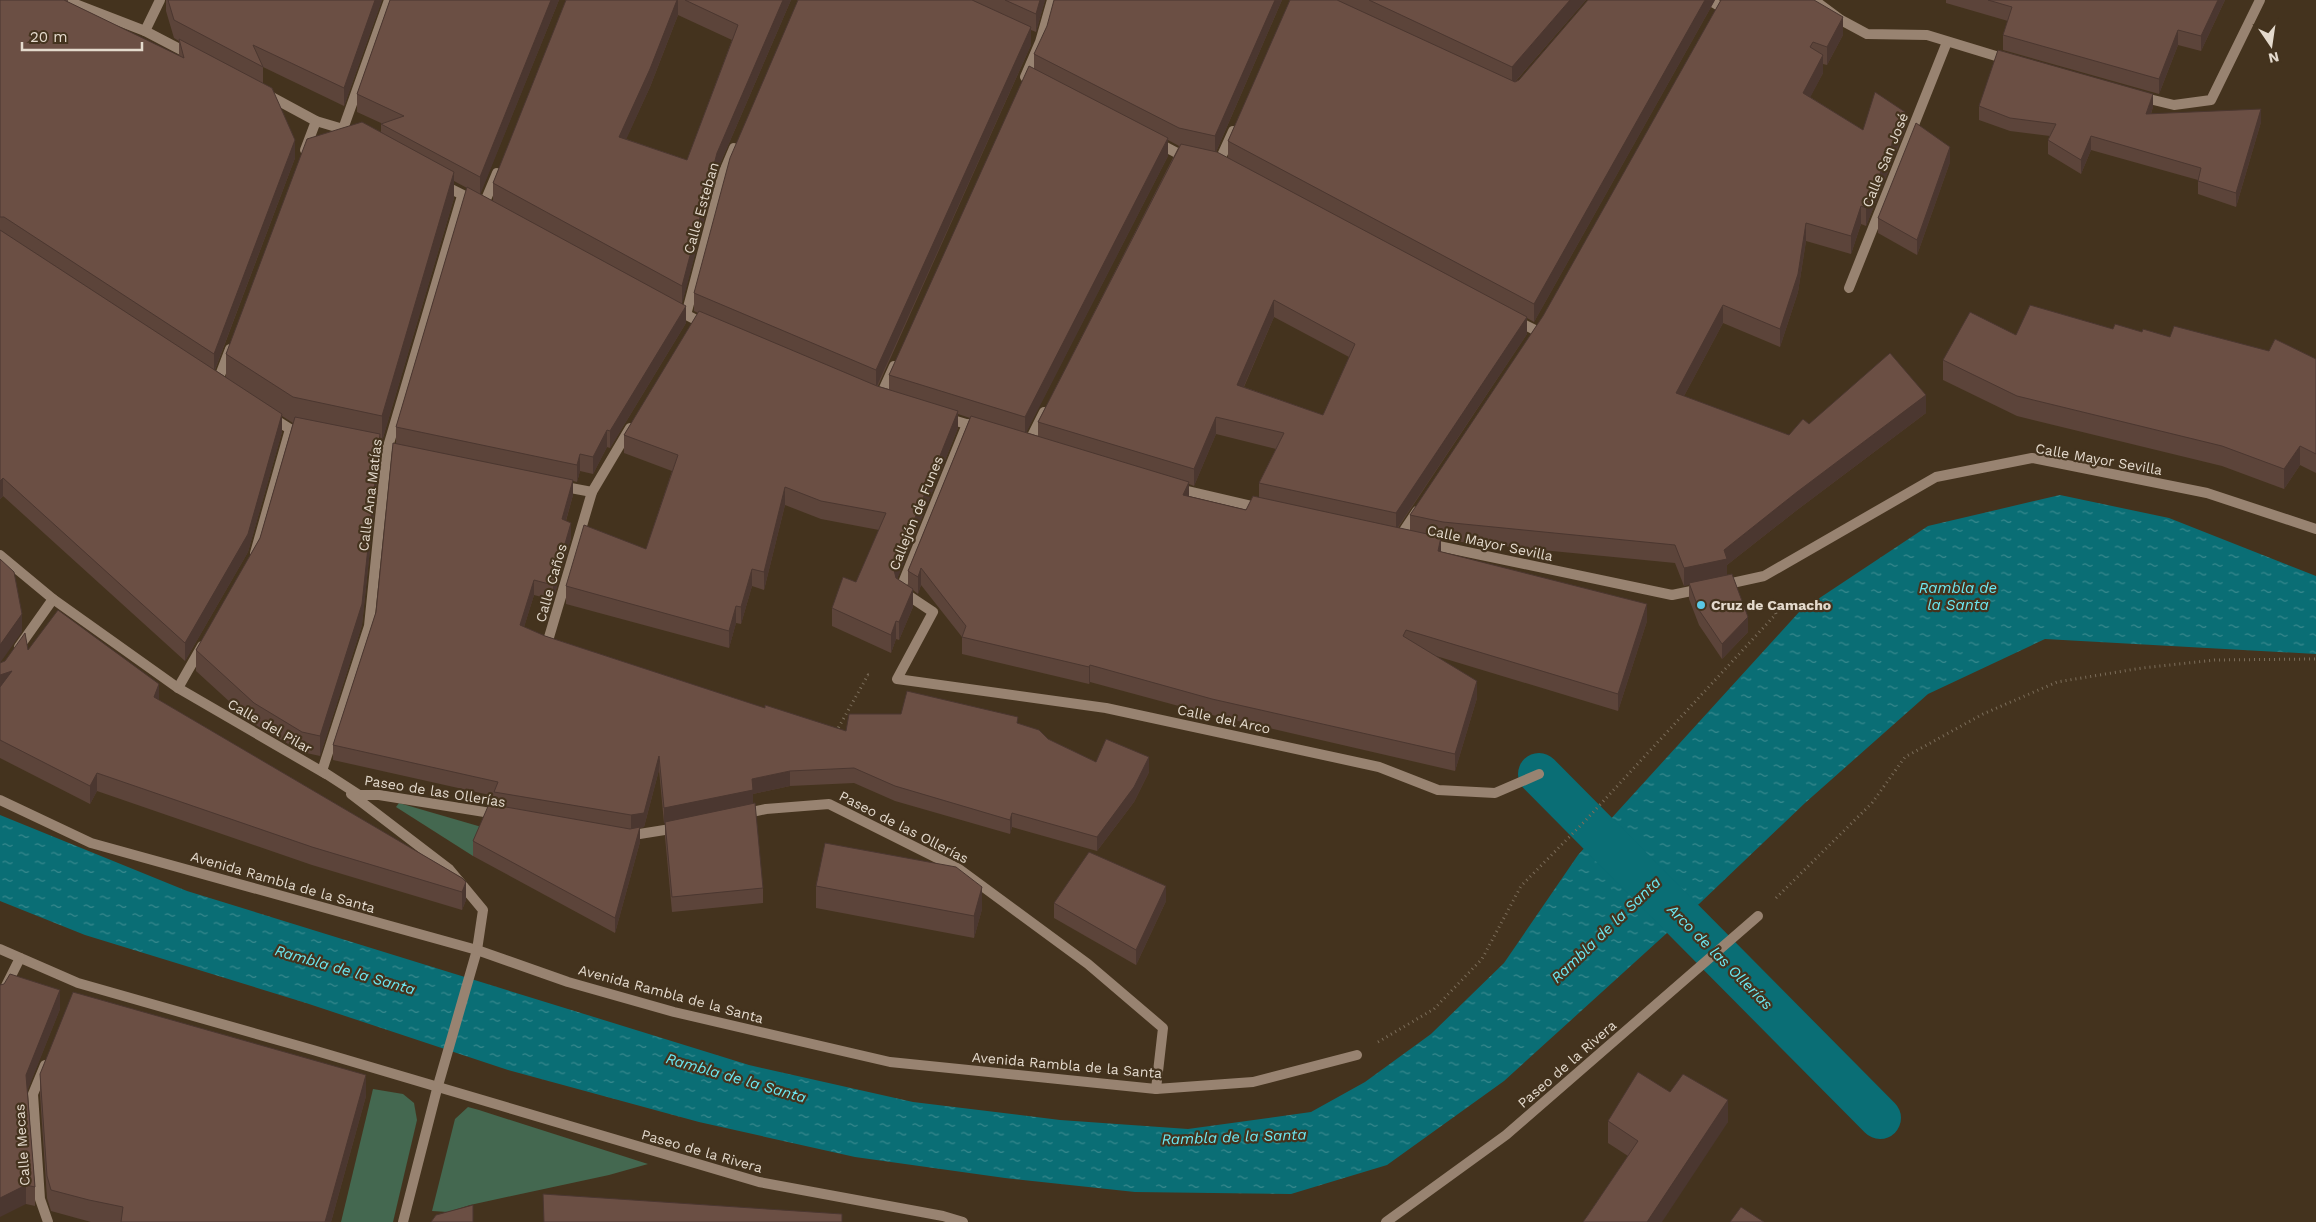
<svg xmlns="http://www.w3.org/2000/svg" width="2316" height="1222" viewBox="0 0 2316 1222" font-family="'Work Sans',sans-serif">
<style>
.green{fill:#446850}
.water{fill:url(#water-ripples)}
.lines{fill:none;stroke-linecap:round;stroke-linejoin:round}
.canal{stroke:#0a6e75;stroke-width:42}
.path{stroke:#7c6e5b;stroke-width:3;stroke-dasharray:1 4;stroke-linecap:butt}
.street{stroke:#988371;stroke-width:10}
.wall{fill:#5c443a;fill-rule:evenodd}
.shaded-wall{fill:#4b3730}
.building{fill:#6b4f44;stroke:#4b3730;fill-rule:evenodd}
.poi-dot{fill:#5ac8e6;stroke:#44331e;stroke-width:2}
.labels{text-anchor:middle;stroke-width:4.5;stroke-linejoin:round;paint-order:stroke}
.street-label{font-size:14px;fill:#e4dacd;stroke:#44331e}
.poi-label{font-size:14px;font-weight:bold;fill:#e4dacd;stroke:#44331e;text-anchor:start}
.water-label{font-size:15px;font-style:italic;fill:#6ce9f3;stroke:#44331e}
</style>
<defs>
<pattern id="water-ripples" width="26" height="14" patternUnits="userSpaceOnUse" patternTransform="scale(1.25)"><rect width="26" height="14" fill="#0a6e75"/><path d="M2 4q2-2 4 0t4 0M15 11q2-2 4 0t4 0" fill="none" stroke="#39898e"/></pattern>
</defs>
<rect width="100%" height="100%" fill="#44331e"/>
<g class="green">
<path d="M399,803L485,828L473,856L396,807Z"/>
<path d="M373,1089L403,1094L414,1103L417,1120L393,1222H341Z"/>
<path d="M468,1107L479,1110L648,1164L609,1175L470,1205L448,1212L432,1211L455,1119Z"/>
</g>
<path class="water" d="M2060,495L2169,518L2316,576V654L2045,639L1928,694L1805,803L1700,903L1504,1081L1387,1165L1291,1194L1135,1192L1005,1178L855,1157L699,1122L508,1070L306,1003L85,935L0,901V815L187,891L749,1065L913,1102L1060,1120L1188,1129L1311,1112L1365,1082L1431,1034L1504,963L1578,855L1800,611L1928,526Z"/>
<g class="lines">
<path class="canal" d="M1539,774L1880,1118"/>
<g class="path">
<path d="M836,732L868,675L871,676"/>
<path d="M1776,898L1872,803L1905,757L1983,714L2057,682L2142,668L2215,660L2316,659"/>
<path d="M1378,1042L1434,1009L1482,959L1521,886L1585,821L1776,614L1772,601"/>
</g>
<g class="street">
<path d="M65,0L145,31L191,55"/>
<path d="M1709,0L1719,6"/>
<path d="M1814,0L1841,20L1867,34L1927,35L2009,60"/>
<path d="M145,31L160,0"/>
<path d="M1025,77L1040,42L1052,0"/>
<path d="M266,94L316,121L343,129L352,134"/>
<path d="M2141,97L2174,105L2211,100L2260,0"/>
<path d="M343,129L389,0"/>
<path d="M1156,142L1177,153L1189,155"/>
<path d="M305,150L316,121"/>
<path d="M1219,162L1233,131"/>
<path d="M443,185L475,201"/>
<path d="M462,196L387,450L369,626L322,771L359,795H379L497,814"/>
<path d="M484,204L497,173"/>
<path d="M1849,288L1947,42"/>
<path d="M675,309L706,325"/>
<path d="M686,315L723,174L734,148"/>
<path d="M1515,320L1537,331"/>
<path d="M217,383L230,349"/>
<path d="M880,397L894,366"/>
<path d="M271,417L290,429L303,432"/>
<path d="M946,418L980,428"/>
<path d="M967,424L900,590L933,612L897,679L1106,708L1379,767L1438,790L1495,793L1539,774"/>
<path d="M1029,442L1044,412"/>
<path d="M560,486L592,492"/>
<path d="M1175,488L1261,508"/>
<path d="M1399,538L1417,511"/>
<path d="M1429,544L1672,595L1701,589"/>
<path d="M255,553L290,429"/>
<path d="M0,555L53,599L178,688L326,774"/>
<path d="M1723,585L1764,576L1936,477L2032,458L2207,493L2316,529"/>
<path d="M552,645L547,644L592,492L630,428"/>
<path d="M19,647L53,599"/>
<path d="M178,688L202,646"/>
<path d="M351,794L449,869L483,910L477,950L437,1089L403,1222"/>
<path d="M0,800L91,843L477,950L568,982L674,1012L890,1062L1156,1089L1253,1082L1357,1055"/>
<path d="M743,814L766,809L829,804L959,869L1088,964L1163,1028L1156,1089"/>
<path d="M627,836L677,828"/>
<path d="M0,949L78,983L313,1050L759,1182L943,1216L963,1222"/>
<path d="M0,998L20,958"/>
<path d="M45,1065L33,1094L40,1199L48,1222"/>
<path d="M1386,1222L1506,1135L1758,916"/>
</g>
</g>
<g class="wall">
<path d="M0,0H68V2L179,56V41L174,38L166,11V0H382L344,106L263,67V83L295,158L215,370L226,377V354L381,132V123L357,112V94L390,0H559L480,194L493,201V183L566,0H791L717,171L682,303L686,323L610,448L607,447L593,474L580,471L577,482L573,481V495L566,521L571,538L553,600L534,595L524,627L545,636L765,708L846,731L1018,723L1048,739L1096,762L1149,772L1134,802L1097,851L1012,827L1010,834L895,801L854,783L790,786L753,794V803L763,888V903L672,912L665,837V823H664L659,770L644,827L640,828V842L615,933L473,856V841L494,805V796L333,760V745L376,612L396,443V427L467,188L454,181V198L382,441H380V455L362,625L320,756L302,752L254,724L196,671V650L260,538L293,423L282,416V432L248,552L185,661L3,496L0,499ZM678,15L732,40L687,160L626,139L650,87Z"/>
<path d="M798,0H1045L1036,32L1031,30V45L878,386L889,389V375L1034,69V54L1282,0L1216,152L1228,158V141L1290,0H1586L1515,82L1519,80L1588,0H1715L1534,322L1527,318V334L1398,528L1410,530V515L1543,316L1721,0L1843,35L1827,65L1823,64V73L1810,97L1863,130H1905L1866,226L1861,224L1851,254L1806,241L1798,292L1780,347L1723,323L1684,396L1789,435L1809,424L1926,413L1797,510L1727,565V575L1748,632L1722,659L1699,625L1689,599V584L1684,586L1675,563L1441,540V552L1647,621L1618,711L1436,656L1477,698L1455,771L1212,715L1090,682L1089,684L962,654V637L921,585L918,594L913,590V607L899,640L896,639L891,653L832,626V608L856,582L879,530L821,519L785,505L764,590L752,586L741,624L736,623L729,648L566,604V586L646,549L672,471L624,453V435L698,313L694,311V293ZM1168,140L1179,146L1038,422V436L1026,432L1168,156ZM1274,317L1349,357L1323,415L1244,387ZM958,414L970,418L908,571V586L897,579L958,428ZM1216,434L1276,449L1259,483V498L1246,510L1189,496V484L1194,486Z"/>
<path d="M1946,0H2225L2201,51L2178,45L2159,94L2003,50V35L2008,21L1946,3Z"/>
<path d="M1979,106L2153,107L2151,114L2261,122L2236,207L2198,194V180L2091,150L2081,174L2048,154V140L2050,136L2010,131L1979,120Z"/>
<path d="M1950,162L1917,255L1878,233V218Z"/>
<path d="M2113,329L2269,351L2316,359V473L2300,465L2284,489L2222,466L2017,416L1943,380V360L2016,335Z"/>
<path d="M28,650L159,700L462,878L466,900L462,910L312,865L97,791L90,804L0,758V663Z"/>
<path d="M816,886L982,909L974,938L816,908Z"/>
<path d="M1166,901L1136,965L1054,918V903Z"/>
<path d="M0,985L60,1009L27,1091L35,1187V1206L26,1204Z"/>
<path d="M40,1074L366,1096L331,1222H91L51,1211L47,1198L40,1095Z"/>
<path d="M1670,1092L1728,1122L1588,1215L1628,1156L1608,1143V1121Z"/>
</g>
<g class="shaded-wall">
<path d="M375,0H382L344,106V88Z"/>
<path d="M551,0H559L480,195V177Z"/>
<path d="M677,0H678V15L650,87L619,155V137Z"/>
<path d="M783,0H791L717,171L682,304V286L717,153Z"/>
<path d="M1040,0H1045L1036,32V14Z"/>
<path d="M1275,0H1282L1215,154V136Z"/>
<path d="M1570,0H1586L1512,85V67Z"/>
<path d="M1705,0H1715L1534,322V304Z"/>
<path d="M2218,0H2225L2201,51V36Z"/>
<path d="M1843,17V35L1827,65V47Z"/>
<path d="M1031,27V45L876,388V370Z"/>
<path d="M2178,30V45L2159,94V79Z"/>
<path d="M1823,55V73L1803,111V93Z"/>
<path d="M2153,94V107L2146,127V114Z"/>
<path d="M2261,109V122L2236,207V193Z"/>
<path d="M1905,112V130L1866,226V208Z"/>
<path d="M2091,136V150L2081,174V160Z"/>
<path d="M1168,138V156L1025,435V417Z"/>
<path d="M295,140V158L214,372V354Z"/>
<path d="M1950,147V162L1917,255V240Z"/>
<path d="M454,172V198L382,441V416Z"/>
<path d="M1861,206V224L1851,254V236Z"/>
<path d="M1806,223V241L1798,292L1780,347V329Z"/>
<path d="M1274,300V317L1237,402V385Z"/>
<path d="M1723,305V323L1676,411V393Z"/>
<path d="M686,306V323L610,448V431Z"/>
<path d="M1527,317V334L1396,530V513Z"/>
<path d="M1926,395V413L1797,510L1727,565V577L1684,586V568L1724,550L1797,492Z"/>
<path d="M958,411V428L894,587V570Z"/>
<path d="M282,414V432L248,552L185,661V643Z"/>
<path d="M1216,417V434L1194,486V469Z"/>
<path d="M607,430V447L593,474V457Z"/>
<path d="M380,434V455L362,625L320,756V736Z"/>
<path d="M2300,446V465L2284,489V469Z"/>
<path d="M580,454V471L577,482V465Z"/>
<path d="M3,478V496L0,499V481Z"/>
<path d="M573,480V495L562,534V519Z"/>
<path d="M1189,482V499L1183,495Z"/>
<path d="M785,487V505L764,590V572Z"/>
<path d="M571,523V538L553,600V585Z"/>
<path d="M1441,537V554L1438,551Z"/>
<path d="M921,568V585L918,594V577Z"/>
<path d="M752,569V586L741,624V607Z"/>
<path d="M534,580V595L520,640V625Z"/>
<path d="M913,589V607L899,640V622Z"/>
<path d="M1647,604V621L1618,711V694Z"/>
<path d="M736,606V623L729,648V631Z"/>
<path d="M22,614V632L0,663V645Z"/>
<path d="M1748,617V632L1722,659V644Z"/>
<path d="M896,621V639L891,653V635Z"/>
<path d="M1090,665V682L1089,684V667Z"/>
<path d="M12,671L0,693V675Z"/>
<path d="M1477,681V698L1455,771V754Z"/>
<path d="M159,684V702L154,697Z"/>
<path d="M659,756V770L644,827L640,828V842L615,933V918L631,830V815Z"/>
<path d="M1149,757V772L1134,802L1097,851V837Z"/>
<path d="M790,771V786L753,794V805L664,823V808L752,779Z"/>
<path d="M97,773V791L90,804V786Z"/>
<path d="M1012,813V827L1010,834V820Z"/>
<path d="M466,882V900L462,910V892Z"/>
<path d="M1166,886V901L1136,965V950Z"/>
<path d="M982,887V909L974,938V916Z"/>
<path d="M60,990V1009L26,1094V1075Z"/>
<path d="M366,1075V1096L331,1222H325Z"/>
<path d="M1728,1100V1122L1662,1222H1647Z"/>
<path d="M26,1185V1204L0,1217V1198Z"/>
</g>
<g class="building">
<path d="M0,0H64L184,58L179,39L272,88L295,140L214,354L4,217H0Z"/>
<path d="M168,0H375L344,88L253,45L263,67L174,20Z"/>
<path d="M390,0H551L480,177L381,124L404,116L357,94Z"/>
<path d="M566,0H677L650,69L619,137L687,160L738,25L685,0H783L717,153L682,286L493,183Z"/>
<path d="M798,0H972L1031,27L876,370L694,293L730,158Z"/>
<path d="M1005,0H1040L1036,14Z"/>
<path d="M1054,0H1275L1215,136L1179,128L1034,54L1047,26Z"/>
<path d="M1290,0H1337L1515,82L1519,80L1588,0H1705L1534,304L1228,141Z"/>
<path d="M1369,0H1570L1512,67Z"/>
<path d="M1721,0H1814L1843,17L1827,47L1813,42L1810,47L1823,55L1803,93L1863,130L1875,92L1905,112L1866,208L1861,206L1851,236L1806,223L1798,274L1780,329L1723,305L1676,393L1789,435L1803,419L1809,424L1890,353L1926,395L1797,492L1724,550L1727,559L1684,568L1675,545L1443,522L1410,515L1543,316Z"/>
<path d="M1988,0H2218L2201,36L2178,30L2159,79L2003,35L2012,7Z"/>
<path d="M1998,50L2153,94L2146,114L2261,109L2236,193L2198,181L2201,168L2091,136L2081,160L2048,140L2056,124L2010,118L1979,106Z"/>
<path d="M1029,66L1168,138L1025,417L889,375Z"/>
<path d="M362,122L454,172L382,416L293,397L226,354L307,139Z"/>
<path d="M1916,123L1950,147L1917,240L1878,218Z"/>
<path d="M1181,144L1217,152L1527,317L1396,513L1259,483L1284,433L1216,417L1194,469L1038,422ZM1274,300L1355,344L1323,415L1237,385Z"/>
<path d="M467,187L686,306L610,431L607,430L593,457L580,454L577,465L396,427Z"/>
<path d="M0,230L282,414L248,534L185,643L3,478L0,481Z"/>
<path d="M2030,305L2113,329L2115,324L2142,332L2143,329L2170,337L2174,326L2269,351L2275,339L2316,359V454L2300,446L2284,469L2222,446L2017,396L1943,360L1970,312L2016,335Z"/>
<path d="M699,311L877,386L958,411L894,570L896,578L913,589L899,622L896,621L891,635L832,608L843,577L856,582L886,513L821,501L785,487L764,572L752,569L741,607L736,606L729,631L566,586L584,525L646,549L678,455L624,435Z"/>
<path d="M971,416L1189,482L1183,495L1246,510L1253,496L1441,537L1438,551L1647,604L1618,694L1406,630L1403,636L1477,681L1455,754L1212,699L1090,665L1089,667L962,637L966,626L921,568L918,577L908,571Z"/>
<path d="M295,417L380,434L362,604L320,736L302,732L254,703L196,650L260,538Z"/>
<path d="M393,443L573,480L562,519L571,523L553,585L534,580L520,625L545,636L765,708V705L846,731L849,714H901L907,691L1018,717L1017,723L1039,730L1048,739L1096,762L1106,739L1149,757L1134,787L1097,837L1012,813L1010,820L895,786L854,768L790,771L752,779L753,790L664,808L659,756L644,813L631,815L494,792L498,782L333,745L376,612Z"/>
<path d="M0,559L14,572L22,614L0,645Z"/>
<path d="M1732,574L1748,617L1722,644L1699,610L1689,583Z"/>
<path d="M58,610L159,684L154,697L462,878L466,882L462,892L312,847L97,773L90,786L0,740V687L12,671L0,675V663L5,661L25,633L28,650Z"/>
<path d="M755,803L763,888L672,897L665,822Z"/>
<path d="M489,804L630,829L640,827L615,918L473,841Z"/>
<path d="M825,843L956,867L982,887L974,916L816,886Z"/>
<path d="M1089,852L1166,886L1136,950L1054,903Z"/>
<path d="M10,974L60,990L26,1075L35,1187L26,1185L0,1198V985L4,984Z"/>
<path d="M73,992L366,1075L325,1222H121L123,1207L89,1200L51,1190L47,1176L40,1074Z"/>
<path d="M1638,1072L1670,1092L1683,1074L1728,1100L1647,1222H1583L1588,1215L1638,1141L1608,1121Z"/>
<path d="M543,1194L842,1214V1222H544Z"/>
<path d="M473,1205V1222H431L436,1215Z"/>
<path d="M1741,1207L1764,1222H1730Z"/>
</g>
<circle class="poi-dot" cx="1701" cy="605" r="5"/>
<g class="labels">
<g class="street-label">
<text transform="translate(1885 160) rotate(-68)" y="5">Calle San José</text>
<text transform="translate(701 208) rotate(-74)" y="5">Calle Esteban</text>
<text transform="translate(2099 459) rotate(10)" y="5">Calle Mayor Sevilla</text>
<text transform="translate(370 495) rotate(-83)" y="5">Calle Ana Matías</text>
<text transform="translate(916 513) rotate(-68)" y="5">Callejón de Funes</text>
<text transform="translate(1490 543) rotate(12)" y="5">Calle Mayor Sevilla</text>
<text transform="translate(551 583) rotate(-74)" y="5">Calle Caños</text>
<text transform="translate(1224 719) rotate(12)" y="5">Calle del Arco</text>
<text transform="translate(270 726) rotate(30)" y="5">Calle del Pilar</text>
<text transform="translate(435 791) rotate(9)" y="5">Paseo de las Ollerías</text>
<text transform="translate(904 827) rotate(27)" y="5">Paseo de las Ollerías</text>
<text transform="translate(283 882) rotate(16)" y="5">Avenida Rambla de la Santa</text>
<text transform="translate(671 994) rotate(15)" y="5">Avenida Rambla de la Santa</text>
<text transform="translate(1567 1064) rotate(-41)" y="5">Paseo de la Rivera</text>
<text transform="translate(1067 1065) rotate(5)" y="5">Avenida Rambla de la Santa</text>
<text transform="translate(22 1145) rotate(-94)" y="5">Calle Mecas</text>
<text transform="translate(702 1151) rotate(16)" y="5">Paseo de la Rivera</text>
</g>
<g class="poi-label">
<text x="1711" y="610">Cruz de Camacho</text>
</g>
<g class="water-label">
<text x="1958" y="593">Rambla de<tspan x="1958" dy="17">la Santa</tspan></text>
<text transform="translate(1606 930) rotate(-44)" y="5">Rambla de la Santa</text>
<text transform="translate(1720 957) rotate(45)" y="5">Arco de las Ollerías</text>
<text transform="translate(345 970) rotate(16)" y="5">Rambla de la Santa</text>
<text transform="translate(736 1078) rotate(16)" y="5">Rambla de la Santa</text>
<text transform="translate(1234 1137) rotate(-2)" y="5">Rambla de la Santa</text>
</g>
</g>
<g transform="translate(2271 45) rotate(167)" stroke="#44331e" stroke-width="4" paint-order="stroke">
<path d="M0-4L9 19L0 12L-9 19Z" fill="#e4dacd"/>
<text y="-8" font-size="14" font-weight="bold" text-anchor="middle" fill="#e4dacd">N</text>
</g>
<path d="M22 42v8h120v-8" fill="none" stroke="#e4dacd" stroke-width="2.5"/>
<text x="30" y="42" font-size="15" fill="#e4dacd" stroke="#44331e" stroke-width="4" paint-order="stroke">20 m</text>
</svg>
